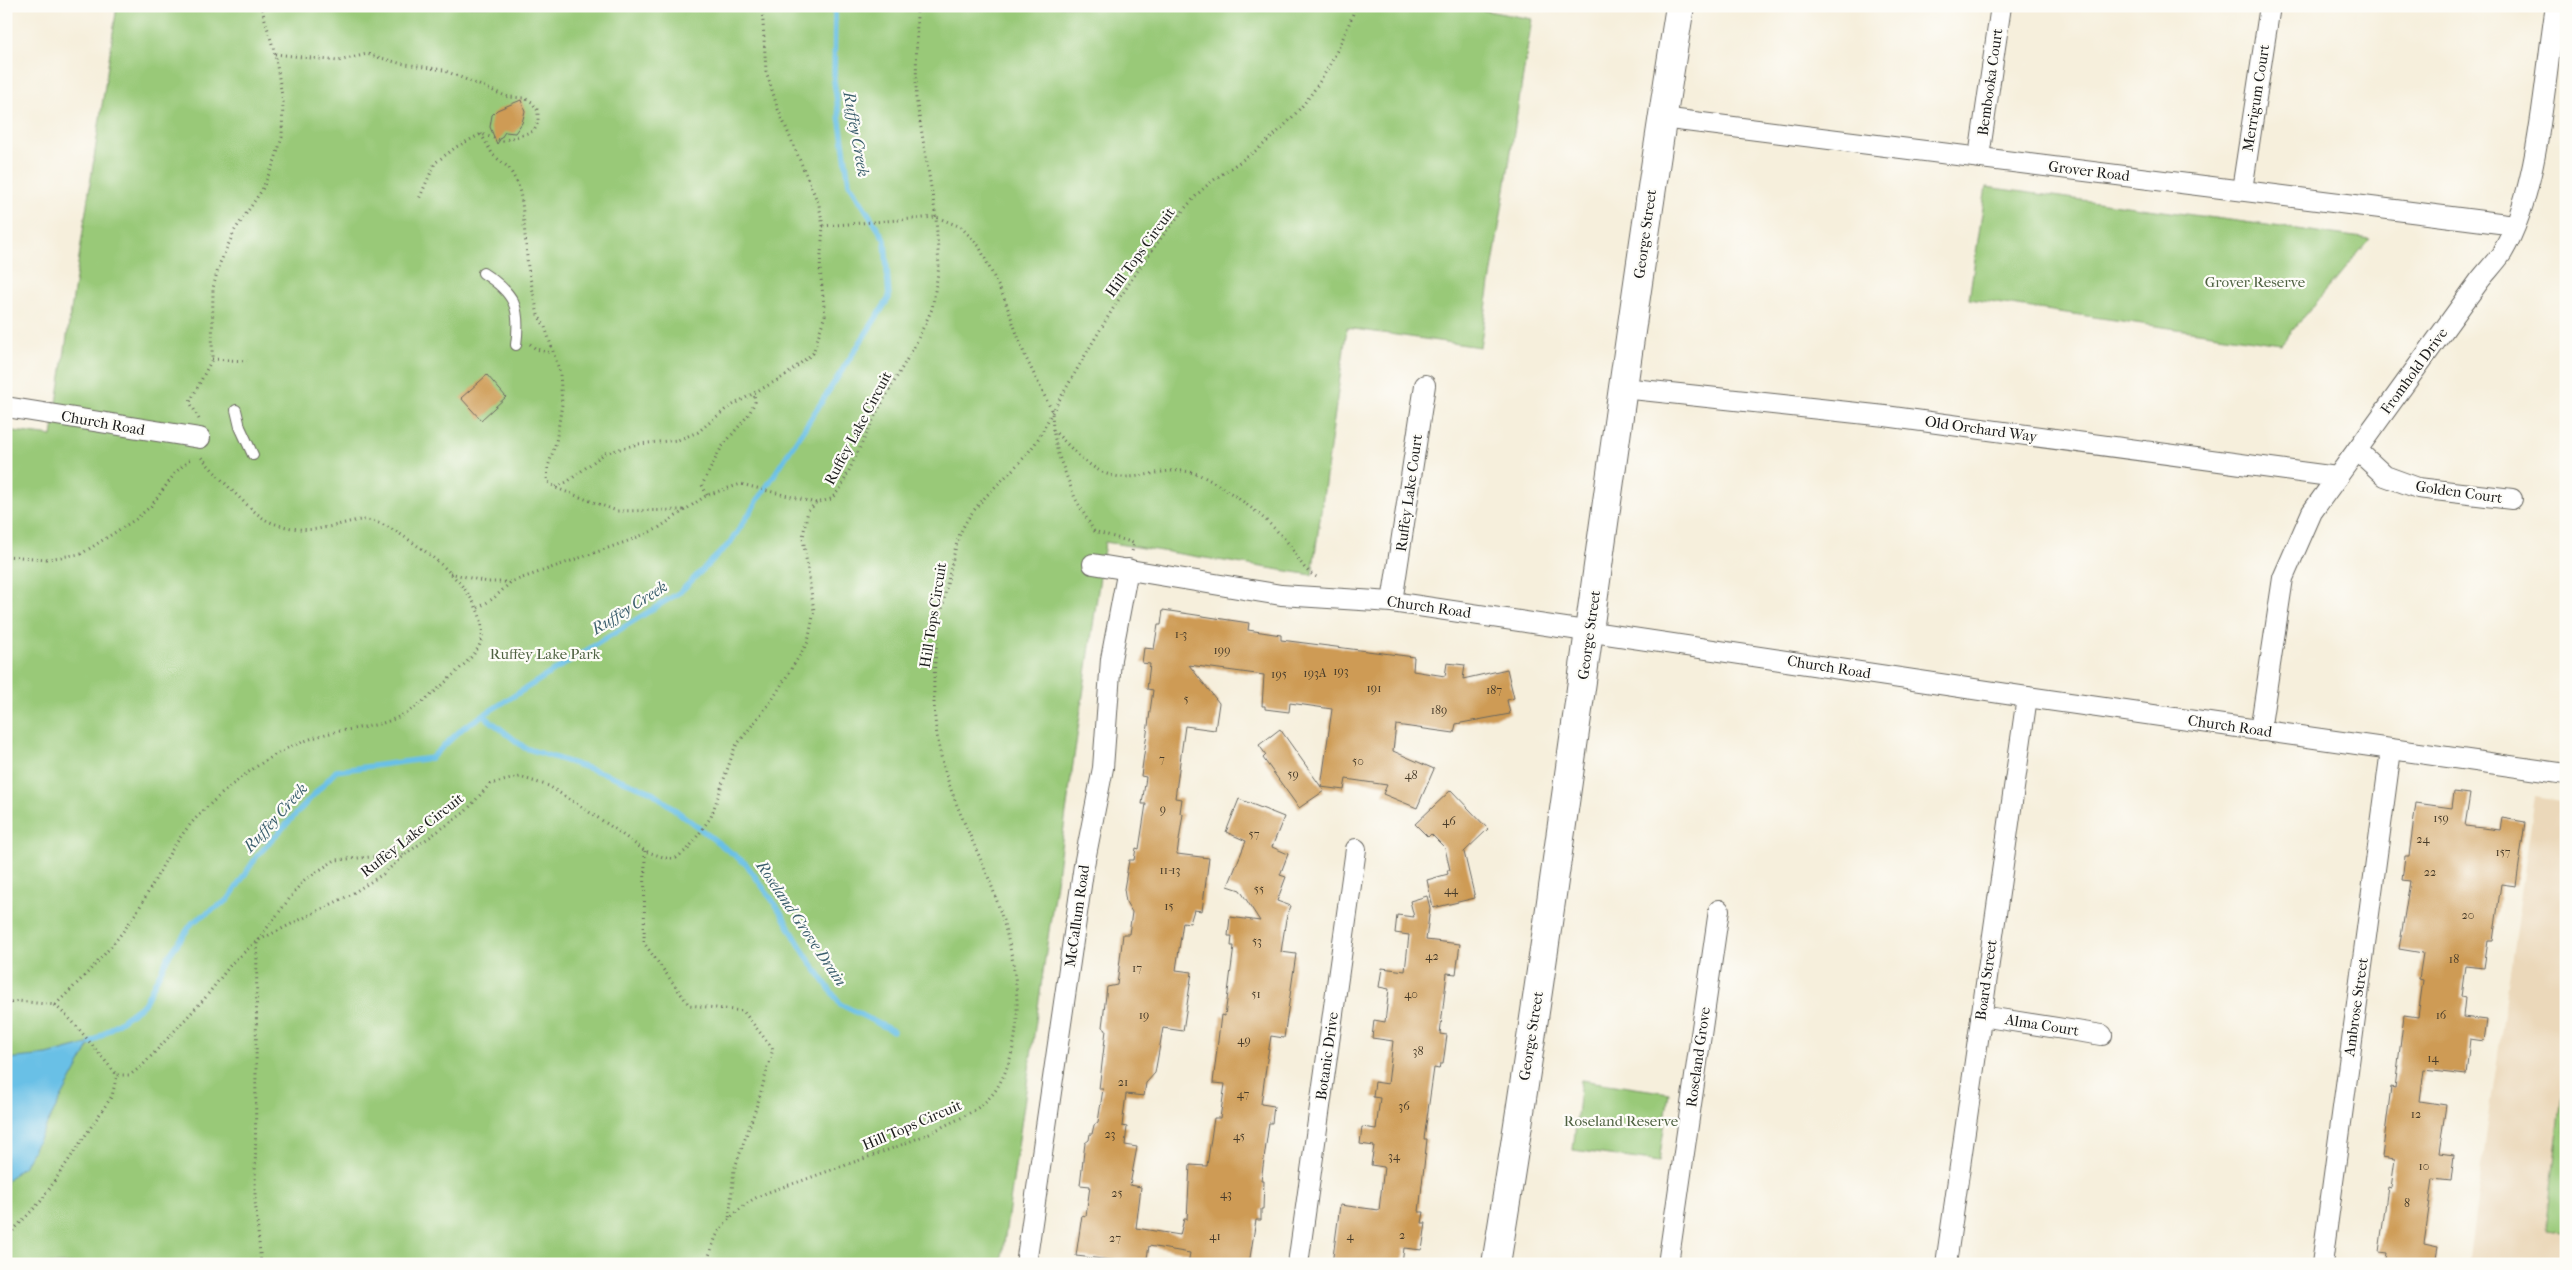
<svg xmlns="http://www.w3.org/2000/svg" width="2572" height="1270" viewBox="0 0 2572 1270" font-family="'IM FELL French Canon',serif">
<style>
.built{fill:#ebd8ba}
.green{fill:#99c978;stroke:#5a724a}
.water{fill:#69c0e6;stroke:#426e81}
.lines{fill:none;stroke-linecap:round;stroke-linejoin:round}
.stream{stroke:#69c0e6;stroke-width:5.5}
.building{fill:#ce9b55}
.service-casing{stroke:#68665f;stroke-width:12}
.minor-casing{stroke:#68665f;stroke-width:22}
.secondary-casing{stroke:#68665f;stroke-width:30}
.path{stroke:#68665f;stroke-width:3;stroke-dasharray:1 4;stroke-linecap:butt}
.service{stroke:#fff;stroke-width:10}
.minor{stroke:#fff;stroke-width:20}
.secondary{stroke:#fff;stroke-width:28}
.labels{text-anchor:middle;stroke-width:4.5;stroke-linejoin:round;paint-order:stroke}
.number-label{font-size:12px;fill:#483c2a}
.street-label{font-size:15px;fill:#1c1c1c;stroke:#fdfcf7}
.park-label{font-size:15px;fill:#4e6141;stroke:#fdfcf7}
.water-label{font-size:16px;font-style:italic;fill:#3b5e6d;stroke:#fdfcf7}
</style>
<rect width="100%" height="100%" fill="#fdfcf7"/>
<filter id="ink" filterUnits="userSpaceOnUse"><feTurbulence type="fractalNoise" baseFrequency=".02" numOctaves="2"/><feDisplacementMap in="SourceGraphic" scale="10" xChannelSelector="R" yChannelSelector="G"/><feConvolveMatrix kernelMatrix="1 2 1 2 8 2 1 2 1" color-interpolation-filters="sRGB"/></filter>
<filter id="wash" filterUnits="userSpaceOnUse"><feTurbulence type="fractalNoise" baseFrequency=".0096" numOctaves="4" result="noise"/><feDisplacementMap in="SourceGraphic" scale="20" xChannelSelector="R" yChannelSelector="G"/><feGaussianBlur stdDeviation="1.12" result="paint"/><feColorMatrix in="noise" values="0 0 0 0 0 0 0 0 0 0 0 0 0 0 0 0 0 1.4 0 .05"/><feComposite in="paint" operator="in"/></filter>
<g filter="url(#wash)">
<rect width="100%" height="100%" fill="#f6efdc"/>
<path class="built" d="M2535,796L2566,801V1264H2468Z"/>
<g class="green">
<path d="M117,6H1459L1532,19L1480,347L1347,328L1312,575L1105,542L1001,1264H6V430L52,436Z"/>
<path d="M1986,187L2370,239L2281,344L1969,299Z"/>
<path d="M1581,1080L1669,1093L1659,1162L1573,1150Z"/>
<path d="M2563,1087H2566V1233L2546,1230Z"/>
</g>
<path class="water" d="M91,1043L25,1165L6,1181V1059L47,1055Z"/>
<g class="lines">
<g class="stream">
<path d="M483,715L525,748L606,774L652,792L746,864L778,908L805,954L840,1004L893,1031"/>
<path d="M91,1043L144,1004L168,957L193,922L228,900L257,856L336,771L431,758L464,727L680,592L730,543L889,298L885,240L849,183L834,81L835,6"/>
</g>
</g>
<g id="blocks">
<g class="building">
<path d="M521,100L525,111L522,123L515,133L505,132L497,144L490,127L492,115L497,110Z"/>
<path d="M487,375L506,397L481,420L461,398Z"/>
<path d="M1163,610L1249,623L1248,630L1281,635V640L1414,657L1413,671L1445,676L1447,663L1465,665L1463,679L1507,669L1514,698L1507,700L1510,714L1456,724L1454,733L1396,725L1393,751L1434,769L1417,808L1383,794L1387,785L1346,779L1344,790L1321,787L1332,709L1290,703L1289,712L1265,709V706H1262L1264,675L1189,665L1219,703L1215,730L1185,726L1175,798L1182,799L1180,813L1183,814L1177,854L1209,858L1202,911L1194,910L1190,923L1183,922L1176,970L1192,972L1183,1031L1163,1028L1155,1073L1146,1083L1144,1096L1126,1094L1122,1126L1127,1127L1125,1145L1137,1147L1130,1185L1141,1187L1136,1228L1180,1235L1184,1219H1187L1190,1165L1207,1166L1214,1118H1220L1225,1084L1213,1083L1221,1015L1225,1016L1234,946H1231L1232,936H1228L1230,917L1260,921L1240,890L1228,886L1246,841L1226,832L1239,799L1284,817L1272,847L1288,854L1280,875L1286,877L1277,901L1291,906L1286,919L1281,952L1296,954L1284,1038L1271,1036L1267,1060L1261,1104L1274,1106L1272,1123H1269L1261,1181H1264L1263,1209H1261V1220H1256L1249,1264H1188L1190,1253L1149,1246L1146,1264L1076,1256L1082,1215L1086,1216L1090,1186L1080,1185L1085,1143L1089,1140L1090,1134H1092L1094,1125L1098,1122L1103,1089H1099L1106,1030L1102,1027L1107,987L1117,985L1123,934H1129L1132,912L1126,902L1124,889L1129,860H1134L1136,848L1139,849L1146,804H1142L1146,777L1141,776L1153,690L1147,689L1150,664L1142,663L1144,648L1154,649L1158,625H1161Z"/>
<path d="M1280,729L1324,791L1299,808L1263,758L1266,755L1259,745Z"/>
<path d="M1451,790L1488,829L1464,852L1475,898L1433,908L1427,880L1448,874L1447,870H1450L1445,848L1431,834L1428,837L1415,824Z"/>
<path d="M2454,792L2470,794L2465,826L2500,830L2502,818L2525,822L2516,886L2501,884L2493,941H2488L2484,968L2465,966L2461,997L2465,998L2463,1017L2487,1020L2484,1041L2470,1039L2466,1075L2424,1070L2420,1101L2446,1105L2439,1153L2454,1155L2451,1181L2433,1179L2424,1244L2438,1247L2435,1264H2385L2387,1253L2379,1252L2388,1187L2391,1188L2395,1159L2382,1157L2391,1087L2395,1088L2404,1015L2418,1017L2423,980L2419,979L2423,953L2399,949L2410,881L2402,880L2405,856H2409L2416,803L2452,808Z"/>
<path d="M1427,896L1430,908L1426,940L1460,944L1456,974L1447,973L1440,1034L1447,1035L1443,1064H1440L1439,1069L1434,1068L1424,1139H1427L1419,1212H1424L1422,1223H1426L1422,1250L1404,1248L1402,1264H1332L1340,1205L1379,1210L1384,1167L1371,1165L1374,1146L1360,1144L1362,1127L1376,1129L1380,1098L1373,1097L1375,1082L1388,1084L1393,1041L1372,1038L1374,1020L1385,1022L1389,989L1379,987L1382,968L1405,971L1409,935L1395,933L1397,915L1414,917L1410,901Z"/>
</g>
</g>
</g>
<g filter="url(#ink)">
<use href="#blocks" fill-opacity="0" stroke="#68665f" stroke-width="1"/>
<g class="lines">
<g class="service-casing">
<g id="service">
<path d="M483,273C515,293 521,308 516,345"/>
<path d="M236,410L240,427L253,455"/>
</g>
</g>
<g class="minor-casing">
<g id="minor">
<path d="M1662,118L2515,225"/>
<path d="M1979,157L2001,6"/>
<path d="M2242,190L2270,6"/>
<path d="M1623,388L1885,416L2337,477"/>
<path d="M6,407L200,438"/>
<path d="M2357,450L2385,476L2418,488L2512,499"/>
<path d="M1093,564L1281,595L1392,602L2027,697L2566,774"/>
<path d="M1392,602L1425,385"/>
<path d="M2260,731L2283,578L2312,512L2480,280C2487,271 2496,262 2502,253C2540,190 2544,79 2556,6"/>
<path d="M1981,1016L2102,1035"/>
<path d="M1026,1264L1084,865L1103,768L1111,659L1128,569"/>
<path d="M1298,1264L1356,849"/>
<path d="M1668,1264L1719,910"/>
<path d="M1946,1264L2027,697"/>
<path d="M2322,1264L2391,750"/>
</g>
</g>
<g class="secondary-casing">
<path id="secondary" d="M1496,1264C1564,846 1613,425 1680,6"/>
</g>
<g class="path">
<path d="M275,54L338,61L367,54L399,63L443,70L508,97L524,98L532,102L538,111V122L534,131L503,141L481,134L456,147L435,163L419,199"/>
<path d="M481,134L493,155L509,168L518,184L522,202L528,268L538,315L545,327L560,373L562,404L556,442L548,467L547,481L556,488L617,511L685,510"/>
<path d="M823,226L936,217L961,227L979,246L1004,298L1025,356L1052,411L1053,430L1058,454L1075,498L1094,531L1134,543L1132,552"/>
<path d="M530,344L536,349L551,353"/>
<path d="M212,359L247,361"/>
<path d="M199,419L190,402L212,359L213,288L219,265L235,230L262,190L275,160L282,137L283,102L275,54L261,6"/>
<path d="M1053,430C1070,446 1087,468 1110,475C1141,484 1171,460 1204,477C1234,493 1265,516 1288,543C1297,554 1302,571 1317,577"/>
<path d="M556,487L567,482L605,453L638,444L678,440L698,432L726,409L754,393"/>
<path d="M707,495L702,485L721,448L749,414L755,402L754,393L785,376L813,353L825,315L820,269L823,226L819,205L778,109L766,71L762,6"/>
<path d="M6,556L47,559L81,554L136,519L151,506L176,472L192,457"/>
<path d="M450,573L487,582H510"/>
<path d="M478,608L494,598L511,582L628,541L657,529L707,495L741,484L816,503"/>
<path d="M645,851L644,943L689,1005L743,1011L773,1049L758,1102L734,1170L729,1220"/>
<path d="M6,1004L18,1001L55,1005C84,977 112,949 134,916C160,876 169,843 205,809C229,786 260,761 290,747C302,742 314,737 326,734C349,728 375,728 396,718C418,708 436,691 453,675C463,665 480,652 482,637C487,597 433,555 403,536C362,509 358,523 317,529C303,531 279,527 266,520C248,509 215,473 201,457"/>
<path d="M55,1005L73,1022L117,1075"/>
<path d="M6,1238L41,1201L112,1096L117,1075H130L142,1066L205,998L232,963L257,941L350,895L383,874L407,853L465,812L490,784L520,777L549,786L609,825L645,851L666,858H676L688,849L711,817L735,747L772,700L808,642L814,611L803,538L805,524L808,511L816,503L831,499L840,489L877,412L915,345L932,309L939,267L936,217L916,98L917,6"/>
<path d="M261,1264L255,1200L257,941L303,881L335,860L406,854"/>
<path d="M706,1264C711,1252 714,1237 722,1227C729,1219 742,1206 752,1200C767,1191 787,1186 804,1180C851,1162 901,1148 946,1125C965,1116 985,1107 997,1088C1034,1027 1013,942 989,879C973,840 952,801 942,760C924,690 939,615 956,546C967,501 1014,477 1038,439C1045,428 1050,415 1057,404C1098,333 1139,259 1194,198C1212,178 1237,165 1258,149C1309,108 1333,67 1356,6"/>
</g>
<use href="#service" class="service"/>
<use href="#minor" class="minor"/>
<use href="#secondary" class="secondary"/>
</g>
</g>
<g class="labels">
<g class="number-label">
<text x="1181" y="638">1-3</text>
<text x="1222" y="654">199</text>
<text x="1341" y="675">193</text>
<text x="1315" y="677">193A</text>
<text x="1279" y="678">195</text>
<text x="1374" y="692">191</text>
<text x="1494" y="694">187</text>
<text x="1186" y="703">5</text>
<text x="1439" y="714">189</text>
<text x="1162" y="763">7</text>
<text x="1358" y="765">50</text>
<text x="1293" y="778">59</text>
<text x="1411" y="779">48</text>
<text x="1163" y="813">9</text>
<text x="2441" y="822">159</text>
<text x="1449" y="825">46</text>
<text x="1254" y="838">57</text>
<text x="2423" y="843">24</text>
<text x="2503" y="856">157</text>
<text x="1170" y="874">11-13</text>
<text x="2430" y="876">22</text>
<text x="1259" y="893">55</text>
<text x="1451" y="894">44</text>
<text x="1169" y="910">15</text>
<text x="2468" y="919">20</text>
<text x="1257" y="945">53</text>
<text x="1432" y="960">42</text>
<text x="2454" y="963">18</text>
<text x="1137" y="972">17</text>
<text x="1256" y="998">51</text>
<text x="1411" y="998">40</text>
<text x="1144" y="1019">19</text>
<text x="2441" y="1019">16</text>
<text x="1244" y="1044">49</text>
<text x="1418" y="1055">38</text>
<text x="2433" y="1062">14</text>
<text x="1123" y="1086">21</text>
<text x="1243" y="1098">47</text>
<text x="1404" y="1110">36</text>
<text x="2416" y="1118">12</text>
<text x="1110" y="1138">23</text>
<text x="1239" y="1140">45</text>
<text x="1394" y="1160">34</text>
<text x="2424" y="1170">10</text>
<text x="1117" y="1197">25</text>
<text x="1226" y="1198">43</text>
<text x="2407" y="1207">8</text>
<text x="1402" y="1239">2</text>
<text x="1215" y="1240">41</text>
<text x="1350" y="1240">4</text>
<text x="1115" y="1242">27</text>
</g>
<g class="street-label">
<text transform="translate(1990 82) rotate(-82)" y="5">Bembooka Court</text>
<text transform="translate(2256 98) rotate(-81)" y="5">Merrigum Court</text>
<text transform="translate(2089 171) rotate(7)" y="5">Grover Road</text>
<text transform="translate(1645 234) rotate(-82)" y="5">George Street</text>
<text transform="translate(1140 252) rotate(-54)" y="5">Hill Tops Circuit</text>
<text transform="translate(2414 371) rotate(-54)" y="5">Fromhold Drive</text>
<text transform="translate(103 423) rotate(10)" y="5">Church Road</text>
<text transform="translate(858 428) rotate(-62)" y="5">Ruffey Lake Circuit</text>
<text transform="translate(1981 429) rotate(8)" y="5">Old Orchard Way</text>
<text transform="translate(2459 492) rotate(8)" y="5">Golden Court</text>
<text transform="translate(1409 493) rotate(-82)" y="5">Ruffey Lake Court</text>
<text transform="translate(1429 607) rotate(8)" y="5">Church Road</text>
<text transform="translate(933 615) rotate(-81)" y="5">Hill Tops Circuit</text>
<text transform="translate(1589 635) rotate(-82)" y="5">George Street</text>
<text transform="translate(1829 667) rotate(9)" y="5">Church Road</text>
<text transform="translate(2230 726) rotate(8)" y="5">Church Road</text>
<text transform="translate(412 835) rotate(-38)" y="5">Ruffey Lake Circuit</text>
<text transform="translate(1077 916) rotate(-82)" y="5">McCallum Road</text>
<text transform="translate(1986 980) rotate(-82)" y="5">Board Street</text>
<text transform="translate(2356 1007) rotate(-82)" y="5">Ambrose Street</text>
<text transform="translate(2042 1025) rotate(9)" y="5">Alma Court</text>
<text transform="translate(1531 1036) rotate(-81)" y="5">George Street</text>
<text transform="translate(1327 1056) rotate(-82)" y="5">Botanic Drive</text>
<text transform="translate(1698 1057) rotate(-82)" y="5">Roseland Grove</text>
<text transform="translate(912 1125) rotate(-23)" y="5">Hill Tops Circuit</text>
</g>
<g class="park-label">
<text x="2255" y="287">Grover Reserve</text>
<text x="545" y="659">Ruffey Lake Park</text>
<text x="1621" y="1126">Roseland Reserve</text>
</g>
<g class="water-label">
<text transform="translate(857 134) rotate(80)" y="6">Ruffey Creek</text>
<text transform="translate(629 607) rotate(-32)" y="6">Ruffey Creek</text>
<text transform="translate(275 817) rotate(-48)" y="6">Ruffey Creek</text>
<text transform="translate(802 923) rotate(56)" y="6">Roseland Grove Drain</text>
</g>
</g>
<rect width="2572" height="1270" fill="none" stroke="#fdfcf7" stroke-width="25"/>
</svg>
